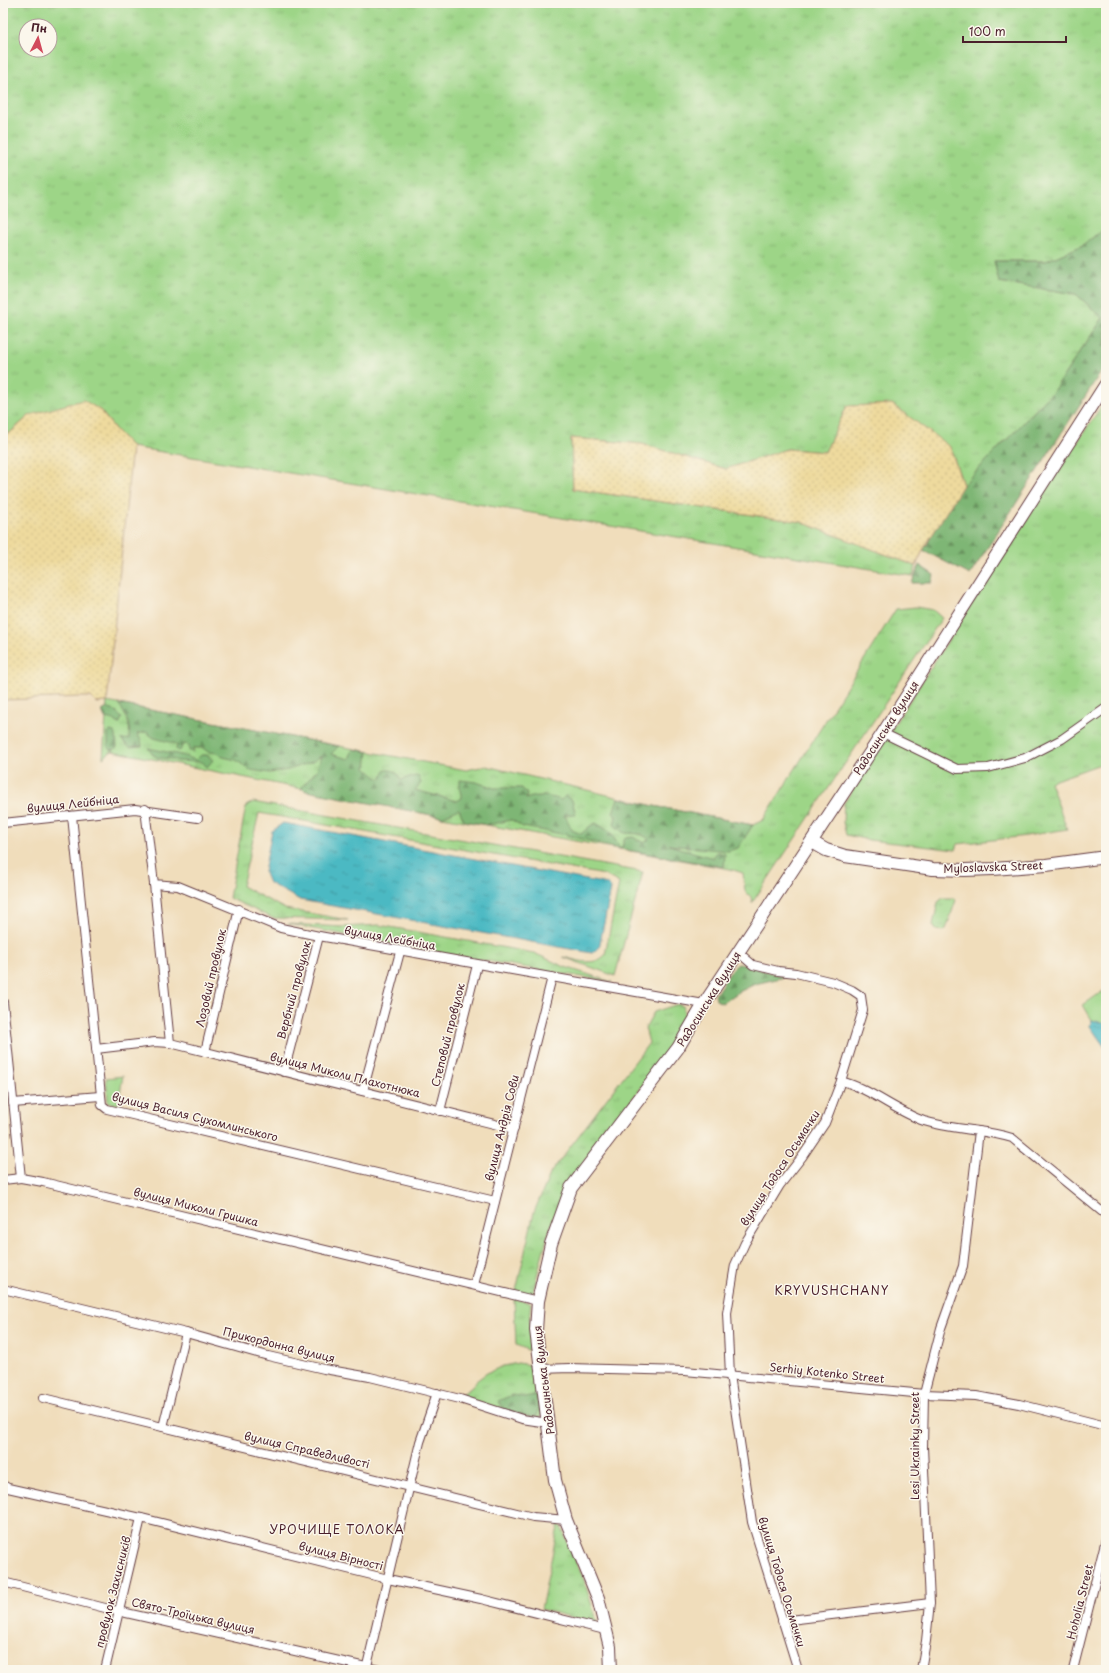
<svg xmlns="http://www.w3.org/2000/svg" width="1109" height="1673" viewBox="0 0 1109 1673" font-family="'Playpen Sans',sans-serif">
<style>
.grass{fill:url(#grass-tufts);stroke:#747a59;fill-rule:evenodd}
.forest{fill:url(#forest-firs);stroke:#646a50}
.sand{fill:url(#sand-dots);stroke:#9c7c64}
.green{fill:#9dd587;stroke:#747a59}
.water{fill:url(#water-ripples);stroke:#4a6c77}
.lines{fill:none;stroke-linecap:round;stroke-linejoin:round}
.street-casing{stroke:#633c41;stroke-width:10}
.secondary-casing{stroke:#633c41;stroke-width:14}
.street{stroke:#fff;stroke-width:8}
.secondary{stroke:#fff;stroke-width:12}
.labels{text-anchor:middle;stroke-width:3;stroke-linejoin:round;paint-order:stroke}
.street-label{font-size:11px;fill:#4a1f2b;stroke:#fbf7ec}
.neighbourhood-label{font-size:12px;letter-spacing:1px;fill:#4a1f2b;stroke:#fbf7ec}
</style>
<defs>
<pattern id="grass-tufts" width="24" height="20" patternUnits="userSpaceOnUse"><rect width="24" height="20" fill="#9dd587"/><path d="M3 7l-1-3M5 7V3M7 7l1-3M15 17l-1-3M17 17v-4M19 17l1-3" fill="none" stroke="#89b675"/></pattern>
<pattern id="forest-firs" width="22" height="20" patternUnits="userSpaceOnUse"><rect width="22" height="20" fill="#7eb674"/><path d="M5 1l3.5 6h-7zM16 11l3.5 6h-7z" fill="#69935f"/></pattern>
<pattern id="sand-dots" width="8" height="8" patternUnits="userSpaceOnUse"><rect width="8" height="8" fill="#eeda9e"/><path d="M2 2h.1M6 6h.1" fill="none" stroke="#cebb88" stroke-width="1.8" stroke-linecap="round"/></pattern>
<pattern id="water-ripples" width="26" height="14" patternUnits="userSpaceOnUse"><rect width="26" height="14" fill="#4bb9c3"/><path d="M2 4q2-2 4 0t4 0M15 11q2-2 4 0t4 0" fill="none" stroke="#40969f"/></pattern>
</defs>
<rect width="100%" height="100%" fill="#fbf7ec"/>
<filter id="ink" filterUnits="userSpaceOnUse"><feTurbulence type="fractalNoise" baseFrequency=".025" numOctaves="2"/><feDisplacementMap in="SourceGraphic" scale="8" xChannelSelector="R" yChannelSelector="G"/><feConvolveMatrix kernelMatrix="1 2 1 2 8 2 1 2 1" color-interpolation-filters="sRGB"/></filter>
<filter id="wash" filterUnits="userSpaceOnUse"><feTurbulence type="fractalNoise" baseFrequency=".012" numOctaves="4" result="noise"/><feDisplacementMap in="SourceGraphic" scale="16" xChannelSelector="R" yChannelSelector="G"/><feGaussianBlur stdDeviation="0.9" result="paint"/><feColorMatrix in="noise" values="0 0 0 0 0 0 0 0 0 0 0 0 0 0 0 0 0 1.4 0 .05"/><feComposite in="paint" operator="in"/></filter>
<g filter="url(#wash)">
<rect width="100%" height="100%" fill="#f0ddbb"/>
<g class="grass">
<path d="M3,3H1106V228L1081,246L1046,261H994L999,282L1076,294L1103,318L1052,393L963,485L950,447L847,406L825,452L787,449L726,469L642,444L571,438L573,489L801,522L916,566L913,576L132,447L115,429L100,410L30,415L12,431L3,436ZM26,26H50V50H26Z"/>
<path d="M1106,399V762L1050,782L1067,829L1026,836L958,844L956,850L869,840L846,835L843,822L844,803L1014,538Z"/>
<path d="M916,607L933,610L942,618L752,903L751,897L745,891L743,873L730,869L442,817L112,751L103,758L107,702L466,770L486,766L654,806L753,825L763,820L896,609Z"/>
<path d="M253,802L643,872L615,976L563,957C577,960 594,967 605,955L619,883L605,875L259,813L242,886L285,909L348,920L272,918L229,898L246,806Z"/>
<path d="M943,898H955L956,900L946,929L943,931L936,930L933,925L938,902Z"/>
<path d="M288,924L342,927L379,925L534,953L565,967L612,982L452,955Z"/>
<path d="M678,1004L683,1006L687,1023L647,1080L570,1180C551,1216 542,1256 532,1296L516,1291L534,1212L551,1172L649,1043L645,1028L654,1012Z"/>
<path d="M514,1299L531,1303C528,1320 531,1335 535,1353L516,1345Z"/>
<path d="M518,1363L536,1366L542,1414L538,1420L458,1397L472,1387L476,1381L487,1373L503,1366Z"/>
<path d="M559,1522L584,1580L597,1622L593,1623L541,1609Z"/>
</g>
<g class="forest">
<path d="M1106,228V364L970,575L923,550L963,485L1052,393L1103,318L1076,294L999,282L994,261H1046L1081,246Z"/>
<path d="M919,565L934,575L932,583H912Z"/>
<path d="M119,704L339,746L331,754L349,759L353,749L368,752L366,768L376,777L381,779L385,770C394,769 397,772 401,780L409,777L418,776L421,783L415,790L457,801L462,798L460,791V780L476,782L494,788H522L527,794L526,799C536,794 550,796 561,800L565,796L572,800L576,815H565L572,830L581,834L590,826L596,823L610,832L621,849L625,838L633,837L644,843L649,839L641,834L624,833L614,825L616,816L613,813L618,798L654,806L753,825L738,848L728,851L669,845L713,858L717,852L725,854L724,867L621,849L567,835L523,827L512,820L487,825L464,821L459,809L442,817L306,791L301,788L317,770L321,756L312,762L288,770L270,773L250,770L236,760L223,757L218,753L208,752L203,748H193V752L189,751V745L183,744L180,751L176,750L177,744L154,738L146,732L137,734L141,740L142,746L130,747L121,740L129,739C131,723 126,717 119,704Z"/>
<path d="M107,708L113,709L122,718L119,724L114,720L105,718L102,711Z"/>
<path d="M110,731L114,732L116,735L117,747L113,750L108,748V733Z"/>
<path d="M148,748L181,755L196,760L201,755H207L213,760L207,767L201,762L177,761L172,759L158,758L153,755Z"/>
<path d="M738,964L745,965L785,977L755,984L739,992L722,1003L716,1000L715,995L733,968Z"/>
<path d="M512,1395L524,1397L536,1395L539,1408L537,1416L531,1417L505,1410L498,1401Z"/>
</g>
<g class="sand">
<path d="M83,400L100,410L115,429L132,447L107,702L96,703L91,697H80L3,700V436L12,431L30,415Z"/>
<path d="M892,404L950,447L963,485L923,550L916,566L801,522L573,489L571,438L642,444L726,469L787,449L825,452L847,406Z"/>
</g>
<g class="green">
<path d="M1106,989V1024L1092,1020L1083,1005Z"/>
<path d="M123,1076L118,1105L108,1102L106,1078Z"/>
</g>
<g class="water">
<path d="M283,823L608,884L611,889L599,948L592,953L300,900L269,883L264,871L272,831Z"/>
<path d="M1092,1020L1106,1024V1049L1090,1026Z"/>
</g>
</g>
<g filter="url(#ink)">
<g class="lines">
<g class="street-casing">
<g id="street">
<path d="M883,733L957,769L988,768L1025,758L1062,739L1106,708"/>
<path d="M145,809L154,884L178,886L281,928L319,936L704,1004"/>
<path d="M72,816L102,1105L107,1109L495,1201"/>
<path d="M3,823L135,809L198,818"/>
<path d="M154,884L170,1043L514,1129"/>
<path d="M738,952L753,965L778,971L796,973L833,982L852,990L861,996L863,1010L841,1081L825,1123L802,1157L780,1185L745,1243L735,1265L727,1313L730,1375L752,1522L798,1670"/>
<path d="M3,1002L21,1178L43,1182L538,1301"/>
<path d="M96,1049L155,1042L170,1043"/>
<path d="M205,1052L239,909"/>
<path d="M284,1072L319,936"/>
<path d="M841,1081C871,1089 895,1111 924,1121C953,1130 983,1129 1012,1138L1106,1215"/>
<path d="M363,1091L400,952"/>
<path d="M13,1103L100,1096"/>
<path d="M440,1111L477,965"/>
<path d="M3,1180L21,1178"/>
<path d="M474,1285L552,977"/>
<path d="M3,1289L186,1333L268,1356L324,1369L370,1377L460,1399L522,1419L548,1423"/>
<path d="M542,1369L569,1368L685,1371L924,1394L976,1396L1019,1404L1106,1426"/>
<path d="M43,1398L533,1517L566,1520"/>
<path d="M163,1427L186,1333"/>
<path d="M3,1485L8,1488L141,1518L388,1579L481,1599L605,1630"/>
<path d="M3,1582L113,1610L379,1670"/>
<path d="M782,1621L930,1603"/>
<path d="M105,1670L141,1518"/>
<path d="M366,1670L420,1442L437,1393"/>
<path d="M921,1670L926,1641L930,1603L923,1447L924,1394L941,1328L963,1266L979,1131"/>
<path d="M1073,1670L1106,1539"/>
</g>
</g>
<g class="secondary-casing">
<g id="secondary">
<path d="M812,842L826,850L845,856L933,869L965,870L993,869L1046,865L1106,857"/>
<path d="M611,1670L610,1647L598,1598L566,1520L555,1480L536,1330L538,1301L551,1244L571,1188L678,1048L704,1004L883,733L1106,384"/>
</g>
</g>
<use href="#street" class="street"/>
<use href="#secondary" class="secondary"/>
</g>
</g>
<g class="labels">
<g class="street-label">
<text transform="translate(886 728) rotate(-57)" y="4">Радосинська вулиця</text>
<text transform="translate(73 804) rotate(-6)" y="4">вулиця Лейбніца</text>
<text transform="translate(993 867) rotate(-2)" y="4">Myloslavska Street</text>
<text transform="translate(390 938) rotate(10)" y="4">вулиця Лейбніца</text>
<text transform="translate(211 978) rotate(-77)" y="4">Лозовий провулок</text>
<text transform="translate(294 990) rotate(-75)" y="4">Вербний провулок</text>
<text transform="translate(709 999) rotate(-58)" y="4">Радосинська вулиця</text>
<text transform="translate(448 1035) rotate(-76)" y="4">Степовий провулок</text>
<text transform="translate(345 1075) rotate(14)" y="4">вулиця Миколи Плахотнюка</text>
<text transform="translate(195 1117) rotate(14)" y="4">вулиця Василя Сухомлинського</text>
<text transform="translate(502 1128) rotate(-76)" y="4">вулиця Андрія Сови</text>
<text transform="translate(780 1168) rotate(-57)" y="4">вулиця Тодося Осьмачки</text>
<text transform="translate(196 1207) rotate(14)" y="4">вулиця Миколи Гришка</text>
<text transform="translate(279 1345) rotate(14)" y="4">Прикордонна вулиця</text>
<text transform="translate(827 1373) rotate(6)" y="4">Serhiy Kotenko Street</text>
<text transform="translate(544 1380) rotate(-97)" y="4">Радосинська вулиця</text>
<text transform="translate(915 1446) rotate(-90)" y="4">Lesi Ukrainky Street</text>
<text transform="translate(307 1450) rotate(13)" y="4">вулиця Справедливості</text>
<text transform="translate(341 1556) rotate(14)" y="4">вулиця Вірності</text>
<text transform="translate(782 1582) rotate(73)" y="4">вулиця Тодося Осьмачки</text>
<text transform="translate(113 1592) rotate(-76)" y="4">провулок Захисників</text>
<text transform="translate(1080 1602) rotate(-76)" y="4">Hoholia Street</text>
<text transform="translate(193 1616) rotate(13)" y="4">Свято-Троїцька вулиця</text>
</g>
<g class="neighbourhood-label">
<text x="832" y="1295">KRYVUSHCHANY</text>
<text x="337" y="1534">УРОЧИЩЕ ТОЛОКА</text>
</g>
</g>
<rect width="1109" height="1673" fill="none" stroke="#fbf7ec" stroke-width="16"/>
<g transform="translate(38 38) rotate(6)"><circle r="19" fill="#fbf7ec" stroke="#b4a19f"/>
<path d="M0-3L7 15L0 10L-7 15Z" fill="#d1495b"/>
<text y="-6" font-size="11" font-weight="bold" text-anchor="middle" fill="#4a1f2b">Пн</text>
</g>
<path d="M963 36v6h103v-6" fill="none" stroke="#4a1f2b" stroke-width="2"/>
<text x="969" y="36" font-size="12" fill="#4a1f2b" stroke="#fbf7ec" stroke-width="3" paint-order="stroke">100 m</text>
</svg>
